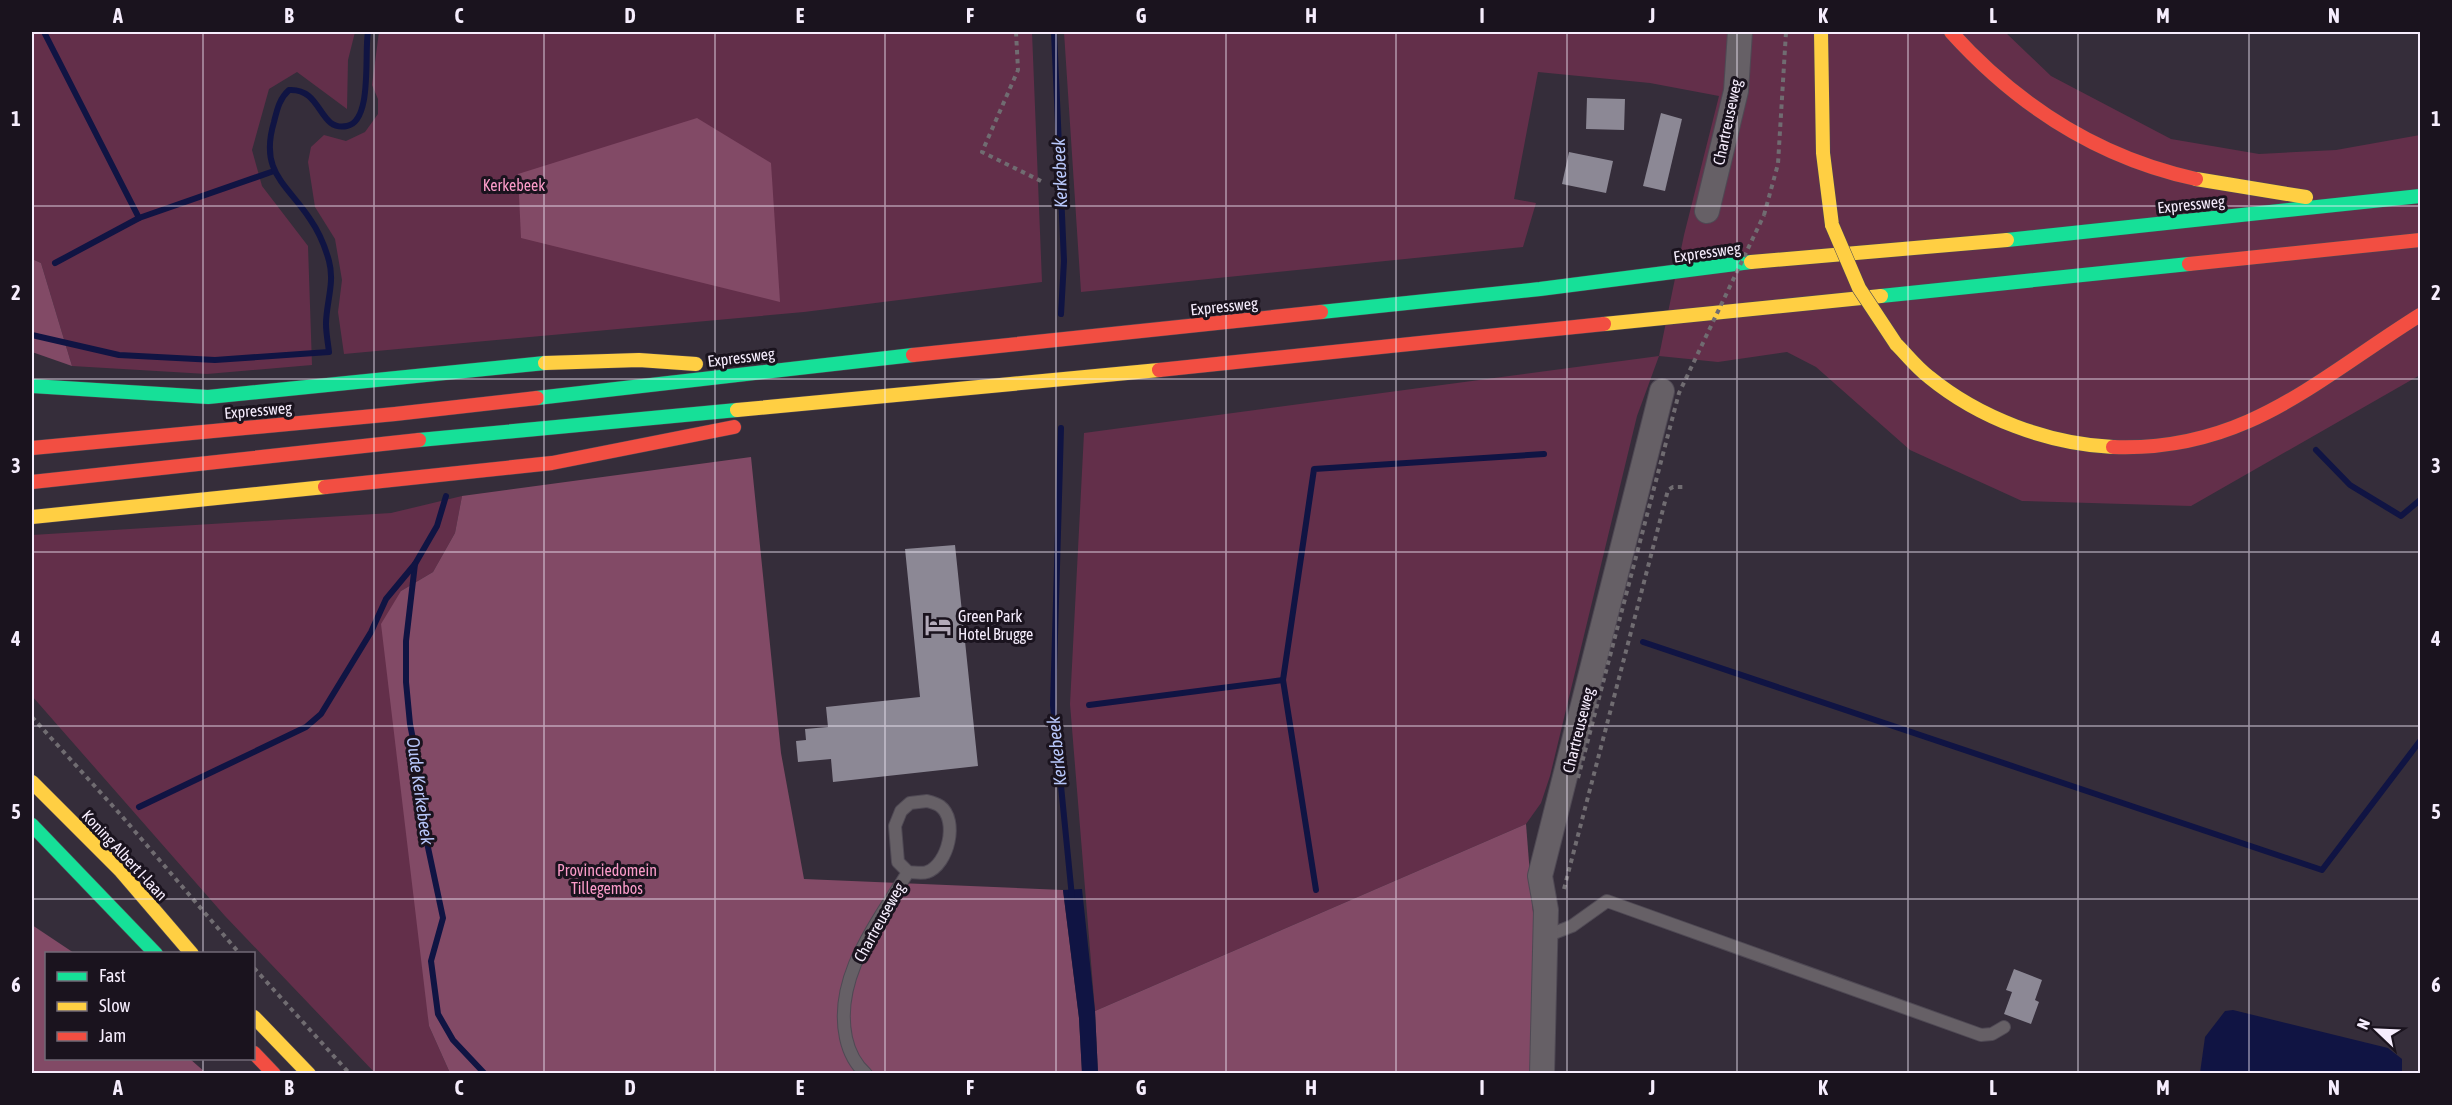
<svg xmlns="http://www.w3.org/2000/svg" width="2452" height="1105" viewBox="0 0 2452 1105" font-family="'Asap Condensed',sans-serif">
<style>
.green{fill:#632f4a}
.forest{fill:#824a66}
.water{fill:#101443}
.lines{fill:none;stroke-linecap:round;stroke-linejoin:round}
.stream{stroke:#101443;stroke-width:6}
.building{fill:#8c8895}
.lane-casing{stroke:#4f4954;stroke-width:14}
.street-casing{stroke:#4f4954;stroke-width:26}
.fast-casing{stroke:#4f4954;stroke-width:15}
.slow-casing{stroke:#4f4954;stroke-width:15}
.jam-casing{stroke:#4f4954;stroke-width:15}
.path{stroke:#706c71;stroke-width:4;stroke-dasharray:4.5 4.5;stroke-linecap:butt}
.lane{stroke:#666066;stroke-width:12}
.street{stroke:#666066;stroke-width:24}
.fast{stroke:#16e098;stroke-width:14}
.slow{stroke:#ffcf43;stroke-width:14}
.jam{stroke:#f24e42;stroke-width:14}
.slow-bridge-casing{stroke:#4f4954;stroke-width:15;stroke-linecap:butt}
.path-bridge{stroke:#706c71;stroke-width:4;stroke-dasharray:4.5 4.5;stroke-linecap:butt}
.slow-bridge{stroke:#ffcf43;stroke-width:14}
.grid{fill:none;stroke:#f6edfd;stroke-width:1.5;stroke-opacity:0.55}
.labels{text-anchor:middle;stroke-width:6;stroke-linejoin:round;paint-order:stroke}
.street-label{font-size:16px;fill:#f6edfd;stroke:#1a131e}
.park-label{font-size:16px;fill:#fb9cc9;stroke:#1a131e}
.poi-label{font-size:16px;fill:#f6edfd;stroke:#1a131e;text-anchor:start}
.water-label{font-size:18px;font-style:italic;fill:#b8c7fb;stroke:#1a131e}
.neatline{fill:none;stroke:#f6edfd;stroke-width:2}
.grid-label{font-size:20px;text-anchor:middle;font-weight:bold;fill:#f6edfd}
</style>
<rect width="100%" height="100%" fill="#352d3a"/>
<g class="green">
<path d="M32,32H355L348,60L347,109L297,72L269,89L252,150L262,186L308,246L312,365L207,374L72,366L41,263L32,259Z"/>
<path d="M379,32H1032L1042,282L804,312L344,354L338,312L342,280L335,239L315,207L308,162L311,147L324,135L346,141L365,132L378,114V99L372,85Z"/>
<path d="M1064,32H2005L2051,76L2171,139L2259,154L2336,150L2420,135V375L2191,506L2022,501L1910,450L1816,367L1787,352L1718,362L1659,356L1637,416L1550,776L1541,803L1526,824L1095,1011L1070,704L1084,433L1659,356L1684,235L1719,96L1650,83L1538,72L1514,199L1536,203L1523,247L1081,292Z"/>
<path d="M462,496L455,533L433,572L401,591L429,1026L450,1073H375L225,916L32,696V535L391,513Z"/>
</g>
<g class="forest">
<path d="M697,118L771,163L780,302L521,238L518,174Z"/>
<path d="M32,259L41,263L72,366L32,352Z"/>
<path d="M751,457L781,753L804,879L1063,890L1079,1018L1082,1073H450L429,1026L381,624L401,591L433,572L455,533L462,496Z"/>
<path d="M1526,824L1536,951L1532,1073H1098L1095,1011Z"/>
<path d="M32,925L74,953L46,954V1058L190,1059L206,1073H32Z"/>
</g>
<g class="water">
<path d="M1082,889L1095,1011L1098,1073H1082L1079,1018L1063,890Z"/>
<path d="M2233,1010L2388,1048L2402,1059V1073H2200L2205,1037L2225,1011Z"/>
</g>
<g class="lines">
<g class="stream">
<path d="M44,32L139,218"/>
<path d="M1054,32L1064,261L1061,314"/>
<path d="M55,263L139,218L274,171"/>
<path d="M32,335L119,355L215,360L329,352C328,343 326,333 326,324C326,303 335,283 329,261C325,246 319,232 310,219C287,184 259,172 274,122C277,110 279,99 289,90C323,88 318,132 347,126C373,121 364,52 368,32"/>
<path d="M1061,428L1053,705L1072,897"/>
<path d="M2316,450L2350,485L2401,516L2420,500"/>
<path d="M446,496L437,526L415,564L406,641V682L410,724L416,754V791L443,918L431,961L438,1014L453,1040L485,1074"/>
<path d="M1643,642L2322,870L2420,741"/>
<path d="M1089,705L1283,680"/>
<path d="M139,807L306,727L321,714L371,632L386,599L415,564"/>
<path d="M1316,890L1283,680L1314,469L1544,454"/>
</g>
</g>
<g class="building">
<path d="M1587,98L1625,99L1624,130L1586,129Z"/>
<path d="M1661,113L1682,119L1665,191L1643,186Z"/>
<path d="M1569,152L1613,161L1606,193L1562,184Z"/>
<path d="M955,545L978,766L833,782L831,759L798,762L796,741L806,740L805,729L828,727L826,707L920,697L905,549Z"/>
<path d="M2014,969L2042,980L2035,1000L2039,1002L2031,1024L2004,1014L2012,992L2006,990Z"/>
</g>
<g class="lines">
<g class="lane-casing">
<g id="lane">
<path d="M927,801C931,802 937,804 940,806C959,820 948,865 927,872C922,874 913,872 908,872L898,862L895,826L901,811L910,803Z"/>
<path d="M1544,937L1572,926L1607,901L1981,1035L1992,1034L2004,1027"/>
<path d="M866,1074C855,1064 849,1052 846,1038C833,977 878,922 908,872"/>
</g>
</g>
<g class="street-casing">
<g id="street">
<path d="M1707,211L1736,91L1740,32"/>
<path d="M1542,1074L1546,910L1540,876L1662,391"/>
</g>
</g>
<g class="fast-casing">
<g id="fast">
<path d="M2007,240L2420,196"/>
<path d="M1881,296L2189,264"/>
<path d="M1321,312L1540,289L1751,262"/>
<path d="M32,386L208,397L545,363"/>
<path d="M537,398L913,355"/>
<path d="M419,440L737,410"/>
<path d="M32,825L156,954"/>
</g>
</g>
<g class="slow-casing">
<g id="slow">
<path d="M1821,32L1823,153L1832,225"/>
<path d="M2196,179L2306,197"/>
<path d="M1751,262L2007,240"/>
<path d="M1604,324L1881,296"/>
<path d="M1896,344C1907,355 1916,367 1929,377C1979,418 2048,444 2113,447"/>
<path d="M545,363L639,360L696,364"/>
<path d="M737,410L1159,370"/>
<path d="M32,517L325,487"/>
<path d="M32,782L120,870L192,954"/>
<path d="M254,1017L309,1074"/>
</g>
</g>
<g class="jam-casing">
<g id="jam">
<path d="M1951,32C2017,105 2099,158 2196,179"/>
<path d="M2189,264L2420,240"/>
<path d="M913,355L1321,312"/>
<path d="M1159,370L1604,324"/>
<path d="M2113,447C2245,452 2316,380 2420,315"/>
<path d="M32,448L395,414L537,398"/>
<path d="M32,482L419,440"/>
<path d="M325,487L552,463L734,427"/>
<path d="M254,1053L274,1074"/>
</g>
</g>
<g class="path">
<path d="M1016,32L1018,70L982,152L1041,181"/>
<path d="M1764,215L1778,164L1786,32"/>
<path d="M32,717L120,814L240,954"/>
<path d="M1564,889L1668,490L1673,487H1686"/>
<path d="M254,968L350,1074"/>
</g>
<use href="#lane" class="lane"/>
<use href="#street" class="street"/>
<use href="#fast" class="fast"/>
<use href="#slow" class="slow"/>
<use href="#jam" class="jam"/>
<g class="slow-bridge-casing">
<path id="slow-bridge" d="M1832,225L1859,288L1896,344"/>
</g>
<path class="path-bridge" d="M1578,778L1679,393L1764,215"/>
<use href="#slow-bridge" class="slow-bridge"/>
</g>
<path class="grid" d="M203,32V954M374,32V1074M544,32V1074M715,32V1074M885,32V1074M1056,32V1074M1226,32V1074M1396,32V1074M1567,32V1074M1737,32V1074M1908,32V1074M2078,32V1074M2249,32V1074M32,206H2420M32,379H2420M32,552H2420M32,726H2420M32,899H2420M203,1058V1074"/>
<defs>
<g id="hotel-bare" transform="scale(2.07)"><path d="M-6-4.5h1.5V1H6V5H4.5V3h-9V5H-6ZM-4 0a1.8 1.8 0 1 1 3.6 0ZM.5 0V-2.5h3Q6-2.5 6 0Z" fill="#b2aab9" stroke="#1a131e" stroke-width="2.5" paint-order="stroke"/></g>
</defs>
<g fill-rule="evenodd">
<use href="#hotel-bare" x="938" y="625"/>
</g>
<g class="labels">
<g class="street-label">
<text transform="translate(1727 122) rotate(-78)" y="6">Chartreuseweg</text>
<text transform="translate(2191 204) rotate(-6)" y="6">Expressweg</text>
<text transform="translate(1707 252) rotate(-8)" y="6">Expressweg</text>
<text transform="translate(1224 306) rotate(-6)" y="6">Expressweg</text>
<text transform="translate(741 357) rotate(-7)" y="6">Expressweg</text>
<text transform="translate(258 410) rotate(-5)" y="6">Expressweg</text>
<text transform="translate(1578 730) rotate(-76)" y="6">Chartreuseweg</text>
<text transform="translate(125 855) rotate(47)" y="6">Koning Albert I-laan</text>
<text transform="translate(879 922) rotate(-61)" y="6">Chartreuseweg</text>
</g>
<g class="park-label">
<text x="514" y="191">Kerkebeek</text>
<text x="607" y="876">Provinciedomein<tspan x="607" dy="18">Tillegembos</tspan></text>
</g>
<g class="poi-label">
<text x="958" y="622">Green Park<tspan x="958" dy="18">Hotel Brugge</tspan></text>
</g>
<g class="water-label">
<text transform="translate(1060 173) rotate(-92)" y="6">Kerkebeek</text>
<text transform="translate(1057 751) rotate(-96)" y="6">Kerkebeek</text>
<text transform="translate(420 791) rotate(82)" y="6">Oude Kerkebeek</text>
</g>
</g>
<rect width="2452" height="1105" fill="none" stroke="#1a131e" stroke-width="66"/>
<rect x="45" y="952" width="210" height="108" fill="#1a131e" stroke="#726a77" stroke-width="1.5"/>
<rect x="57" y="972" width="30" height="9" fill="#16e098" stroke="#726a77" stroke-width="1.5"/>
<text x="99" y="982" font-size="18" fill="#f6edfd">Fast</text>
<rect x="57" y="1002" width="30" height="9" fill="#ffcf43" stroke="#726a77" stroke-width="1.5"/>
<text x="99" y="1012" font-size="18" fill="#f6edfd">Slow</text>
<rect x="57" y="1032" width="30" height="9" fill="#f24e42" stroke="#726a77" stroke-width="1.5"/>
<text x="99" y="1042" font-size="18" fill="#f6edfd">Jam</text>
<g transform="translate(2377 1030) rotate(293)" stroke="#1a131e" stroke-width="4.5" paint-order="stroke">
<path d="M0-4.5L10 22L0 15L-10 22Z" fill="#f6edfd"/>
<text y="-9" font-size="16" font-weight="bold" text-anchor="middle" fill="#f6edfd">N</text>
</g>
<rect x="33" y="33" width="2386" height="1039" class="neatline"/>
<g class="grid-label">
<text x="118" y="23">A</text>
<text x="289" y="23">B</text>
<text x="459" y="23">C</text>
<text x="630" y="23">D</text>
<text x="800" y="23">E</text>
<text x="970" y="23">F</text>
<text x="1141" y="23">G</text>
<text x="1311" y="23">H</text>
<text x="1482" y="23">I</text>
<text x="1652" y="23">J</text>
<text x="1823" y="23">K</text>
<text x="1993" y="23">L</text>
<text x="2163" y="23">M</text>
<text x="2334" y="23">N</text>
<text x="16" y="126">1</text>
<text x="2436" y="126">1</text>
<text x="16" y="300">2</text>
<text x="2436" y="300">2</text>
<text x="16" y="473">3</text>
<text x="2436" y="473">3</text>
<text x="16" y="646">4</text>
<text x="2436" y="646">4</text>
<text x="16" y="819">5</text>
<text x="2436" y="819">5</text>
<text x="16" y="992">6</text>
<text x="2436" y="992">6</text>
<text x="118" y="1095">A</text>
<text x="289" y="1095">B</text>
<text x="459" y="1095">C</text>
<text x="630" y="1095">D</text>
<text x="800" y="1095">E</text>
<text x="970" y="1095">F</text>
<text x="1141" y="1095">G</text>
<text x="1311" y="1095">H</text>
<text x="1482" y="1095">I</text>
<text x="1652" y="1095">J</text>
<text x="1823" y="1095">K</text>
<text x="1993" y="1095">L</text>
<text x="2163" y="1095">M</text>
<text x="2334" y="1095">N</text>
</g>
</svg>
